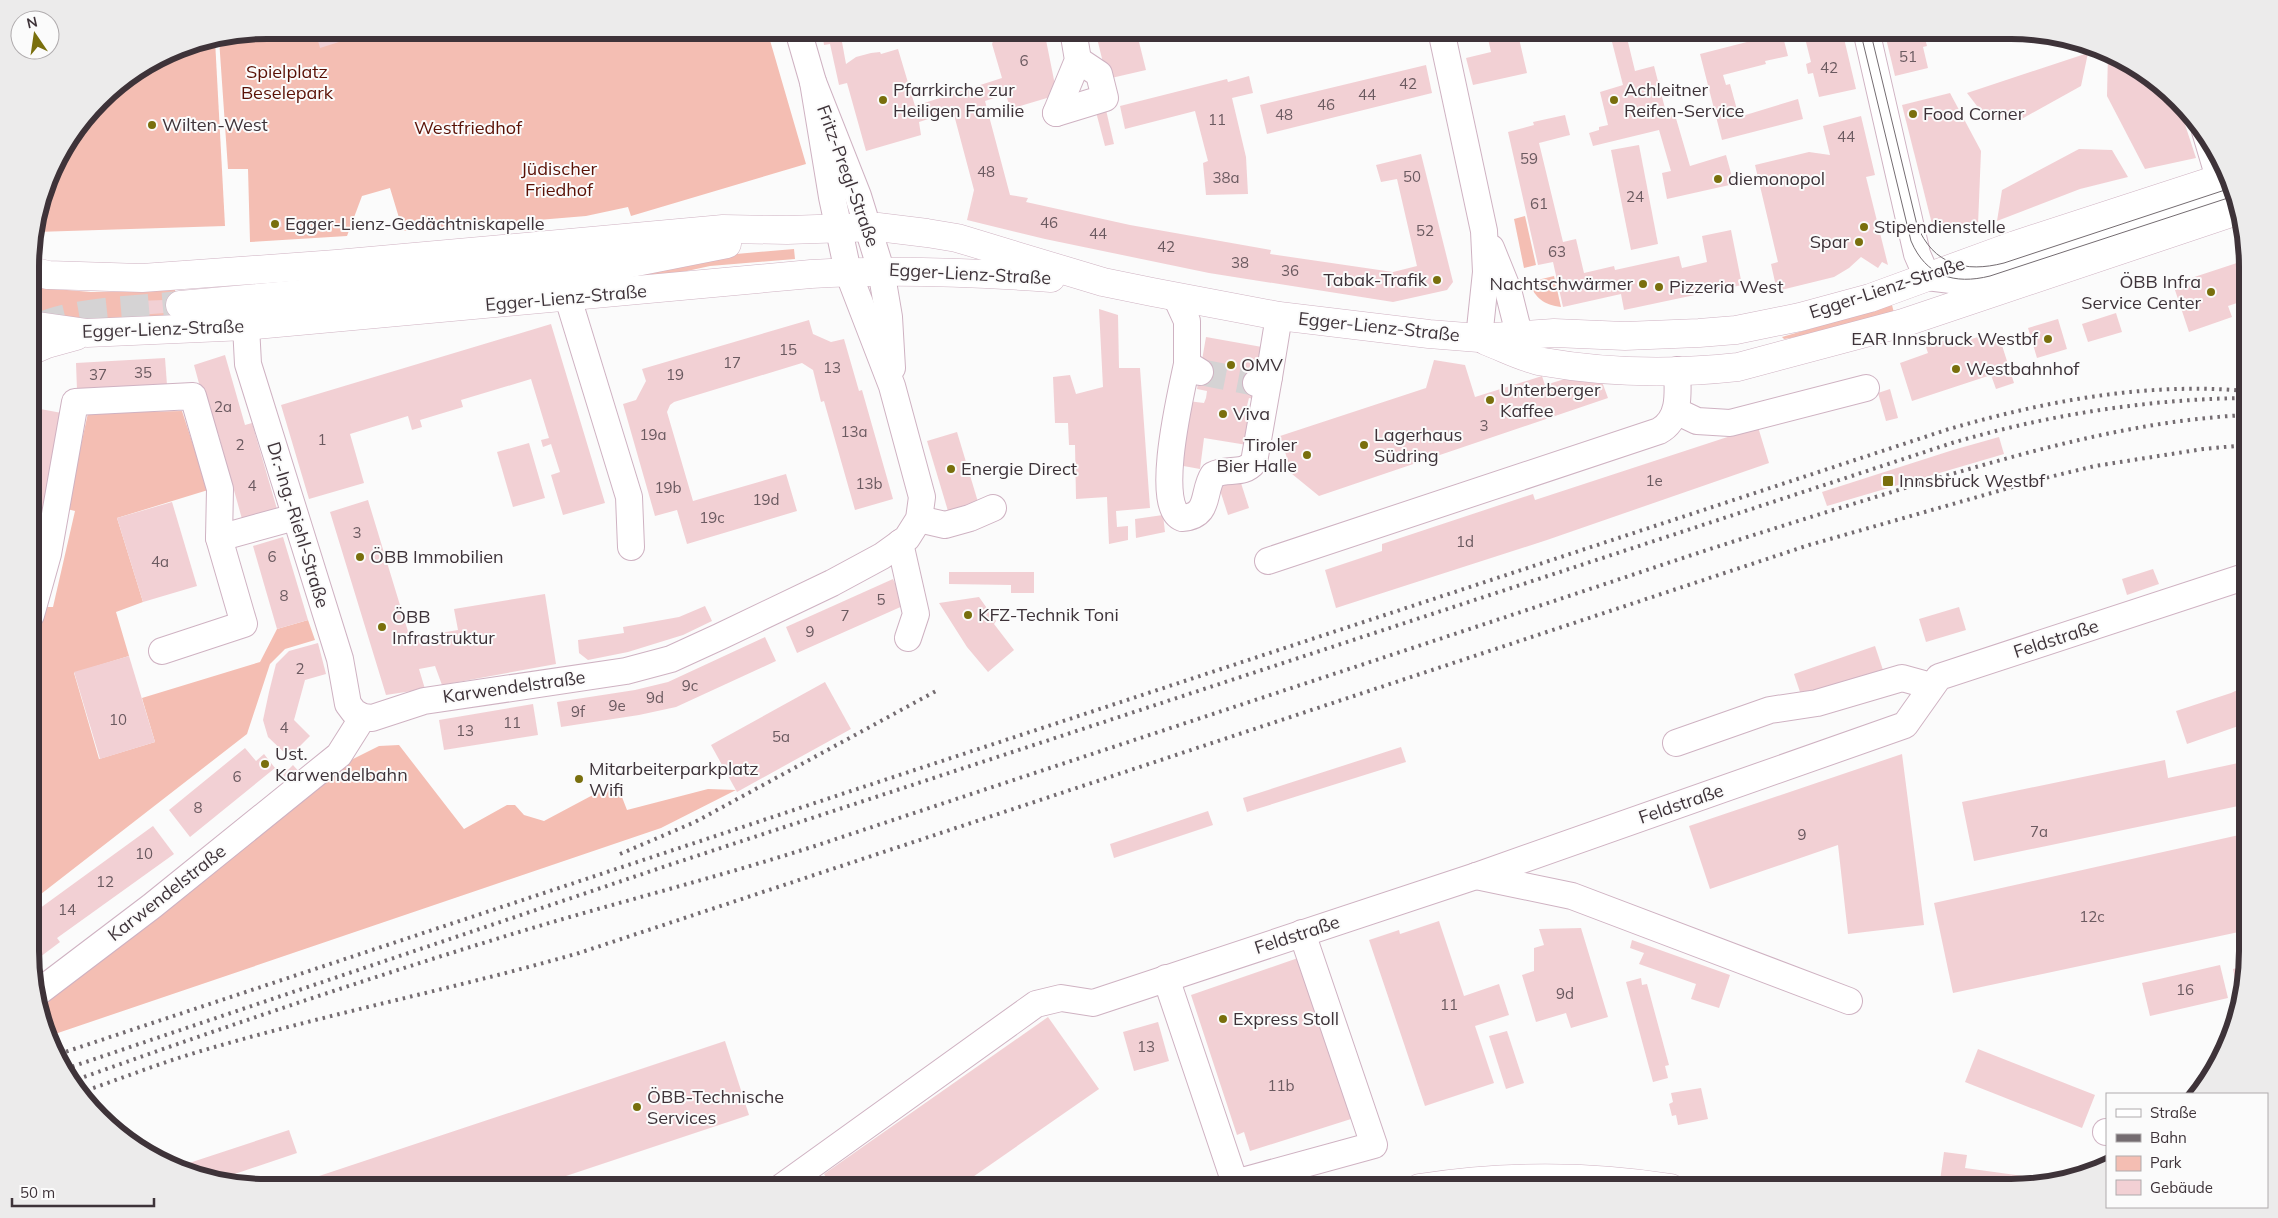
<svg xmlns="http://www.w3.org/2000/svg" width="2278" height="1218" viewBox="0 0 2278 1218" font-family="Mulish,sans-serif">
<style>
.green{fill:#f4beb3}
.building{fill:#f2d0d4}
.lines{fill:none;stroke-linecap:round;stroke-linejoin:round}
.minor-tunnel{stroke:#d5d3d4;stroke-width:26;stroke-dasharray:26 13;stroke-linecap:butt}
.major-tunnel{stroke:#d5d3d4;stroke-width:28;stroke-dasharray:28 14;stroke-linecap:butt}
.minor-casing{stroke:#cfb2c2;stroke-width:28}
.major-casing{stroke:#cfb2c2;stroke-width:29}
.highway-casing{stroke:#cfb2c2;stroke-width:29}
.minor{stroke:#fff;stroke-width:26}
.major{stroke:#fff;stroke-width:28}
.highway{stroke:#fff;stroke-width:28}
.tram{stroke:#746c71;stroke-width:1}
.rail{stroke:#746c71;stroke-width:4;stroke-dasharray:2.5 5;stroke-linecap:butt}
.poi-dot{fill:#796f0d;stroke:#fbfbfb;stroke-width:2}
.labels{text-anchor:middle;stroke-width:4;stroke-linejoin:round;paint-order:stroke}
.number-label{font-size:15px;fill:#6b5a60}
.park-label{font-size:18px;fill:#5a1106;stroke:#fbfbfb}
.poi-label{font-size:18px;fill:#3e3339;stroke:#fbfbfb;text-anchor:start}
.street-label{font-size:18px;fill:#3e3339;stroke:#fbfbfb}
.rim{fill:none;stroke:#3e3339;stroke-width:6}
</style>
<rect width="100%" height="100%" fill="#fbfbfb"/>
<g class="green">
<path d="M267,30H767L806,164L631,216L628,207L586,216L403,231L390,188L362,196L347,236L250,242L248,169H228L219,39Z"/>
<path d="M215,40L225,226L36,232L55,162L110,89L176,48Z"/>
<path d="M1525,216L1536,265L1524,268L1514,219Z"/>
<path d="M794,249L795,259L710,266L650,279L610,276L736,254Z"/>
<path d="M1554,276L1561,307C1544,305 1535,298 1529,282Z"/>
<path d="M31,287L91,292L175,290L179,319L87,320L31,313Z"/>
<path d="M1892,305L1894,313L1797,337L1784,339L1782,337Z"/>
<path d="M182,411L208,490L117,518L143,602L116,612L129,656L74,673L99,759L155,742L142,698L260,662L277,629L308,620L315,640L285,649L270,664L247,734L32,901L31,655L45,607H53L75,511L67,509L88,413Z"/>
<path d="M399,745L464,829L507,805H515L524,815L544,821L606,788L620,792L627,810L708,789L736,790L661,828L52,1035L39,1000L337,767L379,746Z"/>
</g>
<g class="building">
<path d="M315,30H336L339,42L320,48Z"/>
<path d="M822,30H857L859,39L842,42L846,64L856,57L871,53L880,52L881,54L898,49L915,106L1002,78L992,44L997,30H1044L1057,95L1010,109L1006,94L985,101L1010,195L1028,198L1026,202L1130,225L1271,250L1270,254L1393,272L1417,266L1397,179L1381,182L1376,165L1421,154L1453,282L1447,290L1393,302L1209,273L1045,239L967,220L974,190L953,111L919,122L921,135L866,151L847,83L839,85L830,44L824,45Z"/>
<path d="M1095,30H1136L1146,70L1107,79Z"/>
<path d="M1486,30H1517L1527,73L1473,85L1466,58L1491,52Z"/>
<path d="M1842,30L1856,89L1819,97L1813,73L1808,74L1806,64L1811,62L1805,38Z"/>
<path d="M1884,30H1919L1920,35H1924L1927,46L1923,47L1928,68L1895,76Z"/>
<path d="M1782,33L1788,56L1765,61L1766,64L1723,75L1726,85L1730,84L1739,117L1798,99L1803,119L1722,140L1700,54Z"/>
<path d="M1627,38L1635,71L1654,66L1667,116L1675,115L1690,166L1726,155L1734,184L1667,199L1662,173L1671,171L1659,130L1593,146L1589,133L1599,130V127L1608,125L1600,92L1623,85L1612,42Z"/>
<path d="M2088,53L2081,86L2018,121L1987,119L1967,93Z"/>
<path d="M2108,53L2116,55L2168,89L2177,100L2196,158L2145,169L2107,96Z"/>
<path d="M1426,65L1432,93L1267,134L1260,105Z"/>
<path d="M1249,76L1253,93L1232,98L1246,157L1248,194L1206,195L1203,163L1208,161L1195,111L1125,129L1120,106L1227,79L1228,82Z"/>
<path d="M1950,93L1981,151L1978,225L1934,232L1902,105Z"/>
<path d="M1106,110L1114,144L1105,146L1096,112Z"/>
<path d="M1565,115L1570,135L1539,143L1563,242L1576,239L1584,273L1614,266L1615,270L1679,256L1682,268L1707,262L1702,236L1731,230L1742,285L1624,310L1621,294L1563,307L1553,262L1538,265L1508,132L1534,125L1533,122Z"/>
<path d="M1861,116L1875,175L1866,177L1888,265L1882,262L1878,268L1861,257L1849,268L1834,277L1777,291L1771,264L1778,262L1755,165L1809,152L1830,155L1823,126Z"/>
<path d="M1639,145L1658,244L1631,250L1611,150Z"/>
<path d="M2079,149L2112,150L2128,177L2080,189L1997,221L2002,190Z"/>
<path d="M281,219L282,227L270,228L269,220Z"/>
<path d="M2246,260V300L2228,306L2232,317L2189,332L2173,284Z"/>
<path d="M164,300L165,313L139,315L138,301Z"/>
<path d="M1099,309L1118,315L1119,368H1140L1150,508L1116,511L1117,527L1128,526V540L1109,544L1107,497L1076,499L1075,445H1069L1068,423H1055L1053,377L1070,375L1076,394L1103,387Z"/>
<path d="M2116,313L2122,332L2088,342L2082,324Z"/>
<path d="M2058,319L2067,349L2037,358L2028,328Z"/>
<path d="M809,320L813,334L831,342L844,339L859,391L862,390L893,499L855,510L824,401L821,402L813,370L802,363L674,402L670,405L667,412L693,501L786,474L797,511L687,544L677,510L655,516L623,404L636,400L646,381L642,369Z"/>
<path d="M551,324L605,503L563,515L551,475L560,472L551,444L543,447L541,440L549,438L531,379L461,400L463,407L420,420L422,427L412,430L408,416L350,434L364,483L309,499L281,405Z"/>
<path d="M1981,336L1983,341L1999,336L2014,383L1996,389L1991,375L1912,401L1900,363L1928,353L1926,347L1951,338L1953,345Z"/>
<path d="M1206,337L1262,347L1253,399L1249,398L1247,406H1253L1247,445L1204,438L1200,469L1178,465L1188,401L1204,403L1206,398L1207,391L1197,389Z"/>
<path d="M225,355L245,425L252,423L277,509L242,519L218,433L213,435L194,365Z"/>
<path d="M165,358L167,385L77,390L76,363Z"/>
<path d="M1434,360L1465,365L1475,397L1542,376L1545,385L1578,375L1601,379L1608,398L1319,496L1292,474L1280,436L1426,388Z"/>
<path d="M1890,389L1898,418L1886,421L1878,393Z"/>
<path d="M35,408L67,414L46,531L31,528V434Z"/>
<path d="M1758,427L1769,463L1547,540L1336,608L1325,570L1382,551V544L1533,494L1535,500Z"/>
<path d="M957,432L978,502L948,511L927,441Z"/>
<path d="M1999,437L2004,454L1827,506L1822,492L1953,450Z"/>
<path d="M529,443L545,498L513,507L497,452Z"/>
<path d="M1240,480L1249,508L1228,515L1219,487Z"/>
<path d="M368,500L410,638L458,630L454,609L545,594L556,664L442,685L435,666L419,669L425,689L386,695L330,512Z"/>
<path d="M172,502L197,586L143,602L117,518Z"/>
<path d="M1163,515L1165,532L1136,538L1135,519Z"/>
<path d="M283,537L308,620L277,629L253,546Z"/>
<path d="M2153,569L2159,584L2127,595L2122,579Z"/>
<path d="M949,572H1034V593H1011V585L949,584Z"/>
<path d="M893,579L905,605L797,653L786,627Z"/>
<path d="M979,597L996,621L994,624L1014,650L988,672L967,647L939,603Z"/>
<path d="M705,606L712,621L683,635L628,652L588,660L579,653L578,640L624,633L623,627L679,617Z"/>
<path d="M1959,607L1966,630L1926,642L1919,619Z"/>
<path d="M765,637L776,661L676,707L639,715L561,727L557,702L635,690L668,682Z"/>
<path d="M318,643L326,674L305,680L294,720L310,736L289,757L268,737L263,720L269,692L276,664L289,651Z"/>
<path d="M1875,646L1883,670L1802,698L1794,674Z"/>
<path d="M129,656L155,742L100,759L74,672Z"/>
<path d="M825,682L851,729L737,792L711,745Z"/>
<path d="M2247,682V723L2187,744L2176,711L2231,693L2242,688Z"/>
<path d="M533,704L538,735L444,750L439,720Z"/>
<path d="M1401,747L1406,762L1247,812L1243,798Z"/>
<path d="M245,748L256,761L264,754L275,768L190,837L169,810Z"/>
<path d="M1902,754L1924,925L1848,934L1838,845L1710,889L1689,826Z"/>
<path d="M2165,760L2168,778L2243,762L2248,784V804L1974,861L1962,802Z"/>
<path d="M293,765L301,774L291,783L283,775Z"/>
<path d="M1208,811L1213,825L1114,858L1110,844Z"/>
<path d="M153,826L174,854L57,938L60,942L32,963V914Z"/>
<path d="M2248,833V930L1953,993L1934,903Z"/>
<path d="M1439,921L1464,996L1499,984L1509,1015L1475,1026L1494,1083L1425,1106L1369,940L1399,930L1400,934Z"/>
<path d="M1581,928L1608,1017L1571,1028L1566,1013L1536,1022L1522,975L1534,971V948L1544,945L1539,929Z"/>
<path d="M1632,940L1730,975L1719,1008L1691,999L1696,984L1639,964L1644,953L1630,948Z"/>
<path d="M1298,958L1351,1119L1250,1151L1244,1132L1237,1135L1191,995Z"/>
<path d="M2220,965L2228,998L2150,1016L2142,983Z"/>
<path d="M2245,966L2238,994L2233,969Z"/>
<path d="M1641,978L1642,985L1647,984L1669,1065L1665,1066L1668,1078L1653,1082L1626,982Z"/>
<path d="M1048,1017L1099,1089L957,1188H833L824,1174Z"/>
<path d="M1158,1022L1169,1061L1134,1071L1123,1032Z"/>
<path d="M1507,1031L1524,1083L1506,1089L1489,1036Z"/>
<path d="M725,1041L749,1115L530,1188H283Z"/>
<path d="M1978,1049L2095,1095L2082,1128L1965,1082Z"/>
<path d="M1701,1088L1708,1119L1678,1125L1676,1115L1672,1116L1669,1104L1673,1102L1671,1093Z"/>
<path d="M289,1130L297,1153L223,1178L177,1167Z"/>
<path d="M1944,1152L1967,1155L1965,1168L2044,1179L2043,1184L2026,1188H1985L1963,1184V1188H1939Z"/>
</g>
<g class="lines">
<path class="minor-tunnel" d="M1200,372L1256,383"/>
<path class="major-tunnel" d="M39,327C78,310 137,310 180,305"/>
<g class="minor-casing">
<g id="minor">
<path d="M798,30L813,82L858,196L881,270L889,317L892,368"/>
<path d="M1441,30L1484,231L1486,272L1479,338"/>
<path d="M1866,30L1917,254L1927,277L1951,280L1981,275L2230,193"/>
<path d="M1056,113L1105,98L1099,74L1078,60"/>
<path d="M1056,113L1078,60L1073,30"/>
<path d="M2205,131L2219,178"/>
<path d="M1491,248L1508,290L1519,334"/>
<path d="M1176,297L1187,321V364L1200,372"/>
<path d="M568,298L629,497L631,547"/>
<path d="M246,326L248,364L340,659L348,704L354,712L363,717L372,718L424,701L626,671L671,659L719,637L832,583L882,556L907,538L919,519L922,497L892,386L848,272L832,197L813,82"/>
<path d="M1187,364C1182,389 1153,507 1182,518C1211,516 1202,492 1213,475C1227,467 1243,476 1254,462L1269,377"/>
<path d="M1256,383L1269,377L1279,316"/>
<path d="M1676,411L1697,421L1730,423L1866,388"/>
<path d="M919,519L945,525L970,518L993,508"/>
<path d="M219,538L295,517"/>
<path d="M900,543L916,614L908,638"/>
<path d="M1268,561L1659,431C1681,419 1678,392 1677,370"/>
<path d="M31,615L48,554L75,402L193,396L220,489L219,538L244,624L162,651"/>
<path d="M1676,743L1770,710L1817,703L1902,678L1931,686"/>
<path d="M1476,876L1572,896L1849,1001"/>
<path d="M1166,978L1235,1183L1374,1145L1302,933"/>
<path d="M36,994L152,906L339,755L363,717"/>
<path d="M2106,1132H2107"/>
<path d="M780,1188L1036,1004L1061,998L1093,1003L1476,876L1905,725L1939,677L2247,576"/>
</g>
</g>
<g class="major-casing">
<g id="major">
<path d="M31,271L48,275L142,278L336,264L723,229L787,230L878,227L927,233L957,238L1103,282L1152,292L1279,316L1429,334L1479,338L1554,333L1625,336L1699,333L1736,330L1800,317L1870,298L2015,245L2224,177"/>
<path d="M180,305L626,264L727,244"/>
<path d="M31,325L87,333L246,326L811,274C892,269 970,272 1051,278"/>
<path d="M1486,341C1505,348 1525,359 1544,362C1607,373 1674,374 1738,367L1903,323L2237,211"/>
<path d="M31,351L47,344L76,336"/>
</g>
</g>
<g class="highway-casing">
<path id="highway" d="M1419,1188C1503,1175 1588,1175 1671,1188"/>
</g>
<use href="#minor" class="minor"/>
<use href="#major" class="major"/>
<use href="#highway" class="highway"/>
<g class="tram">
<path d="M1860,30L1911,241C1926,276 1954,285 1990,276L2231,197"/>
<path d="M1870,30L1917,225C1933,265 1965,273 2004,263L2228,189"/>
</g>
<g class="rail">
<path d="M620,854L695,822L936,691"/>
<path d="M59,1054L851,791L1949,429C2046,401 2145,382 2246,391"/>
<path d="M65,1069L669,865L1952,443C2047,415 2147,399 2246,398"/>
<path d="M70,1082C218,1029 368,978 519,932C618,902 719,877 818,845C1091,754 1365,664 1638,573C1735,540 1833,510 1931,480C2034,450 2139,420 2247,415"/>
<path d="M79,1093C120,1079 160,1063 201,1051C326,1014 454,989 579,953L1809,545L2037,480L2095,466L2203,449L2247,445"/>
</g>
</g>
<g class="poi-dot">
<circle cx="883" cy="100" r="5"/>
<circle cx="1614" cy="100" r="5"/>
<circle cx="1913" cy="114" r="5"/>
<circle cx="152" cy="125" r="5"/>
<circle cx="1718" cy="179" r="5"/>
<circle cx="275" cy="224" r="5"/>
<circle cx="1864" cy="227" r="5"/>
<circle cx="1859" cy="242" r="5"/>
<circle cx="1437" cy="280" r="5"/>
<circle cx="1643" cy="284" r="5"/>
<circle cx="1659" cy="287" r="5"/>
<circle cx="2211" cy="292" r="5"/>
<circle cx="2048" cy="339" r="5"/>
<circle cx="1231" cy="365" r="5"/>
<circle cx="1956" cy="369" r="5"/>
<circle cx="1490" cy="400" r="5"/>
<circle cx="1223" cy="414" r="5"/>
<circle cx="1364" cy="445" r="5"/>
<circle cx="1307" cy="455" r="5"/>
<circle cx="951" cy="469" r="5"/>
<rect x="1882" y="475" width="12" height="12" rx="2.5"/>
<circle cx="360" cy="557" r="5"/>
<circle cx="968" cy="615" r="5"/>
<circle cx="382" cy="627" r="5"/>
<circle cx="265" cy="764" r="5"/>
<circle cx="579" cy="779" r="5"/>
<circle cx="1223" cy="1019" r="5"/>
<circle cx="637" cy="1107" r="5"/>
</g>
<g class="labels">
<g class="number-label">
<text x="1908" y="62">51</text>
<text x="1024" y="66">6</text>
<text x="1829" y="73">42</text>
<text x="1408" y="89">42</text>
<text x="1367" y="100">44</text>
<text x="1326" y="110">46</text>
<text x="1284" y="120">48</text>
<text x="1217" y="125">11</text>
<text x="1846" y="142">44</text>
<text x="1529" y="164">59</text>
<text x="986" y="177">48</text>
<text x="1412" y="182">50</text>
<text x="1226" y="183">38a</text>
<text x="1635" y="202">24</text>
<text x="1539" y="209">61</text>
<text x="1049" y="228">46</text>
<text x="1425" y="236">52</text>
<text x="1098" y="239">44</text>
<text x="1166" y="252">42</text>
<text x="1557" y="257">63</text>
<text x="1240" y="268">38</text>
<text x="1290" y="276">36</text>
<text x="788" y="355">15</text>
<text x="732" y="368">17</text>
<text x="832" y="373">13</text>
<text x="143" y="378">35</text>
<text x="98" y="380">37</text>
<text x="675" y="380">19</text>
<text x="223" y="412">2a</text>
<text x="1484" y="431">3</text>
<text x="854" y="437">13a</text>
<text x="653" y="440">19a</text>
<text x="322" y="445">1</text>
<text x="240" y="450">2</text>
<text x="1654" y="486">1e</text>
<text x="869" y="489">13b</text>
<text x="252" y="491">4</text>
<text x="668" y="493">19b</text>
<text x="766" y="505">19d</text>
<text x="712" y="523">19c</text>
<text x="357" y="538">3</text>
<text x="1465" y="547">1d</text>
<text x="272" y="562">6</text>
<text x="160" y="567">4a</text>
<text x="284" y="601">8</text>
<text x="881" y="605">5</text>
<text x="845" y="621">7</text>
<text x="810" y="637">9</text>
<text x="300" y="674">2</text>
<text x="690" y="691">9c</text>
<text x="655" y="703">9d</text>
<text x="617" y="711">9e</text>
<text x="578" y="717">9f</text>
<text x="118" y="725">10</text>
<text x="512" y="728">11</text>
<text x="284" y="733">4</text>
<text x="465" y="736">13</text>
<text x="781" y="742">5a</text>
<text x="237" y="782">6</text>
<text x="198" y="813">8</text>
<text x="2039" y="837">7a</text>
<text x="1802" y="840">9</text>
<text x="144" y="859">10</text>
<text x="105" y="887">12</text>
<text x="67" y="915">14</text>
<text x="2092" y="922">12c</text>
<text x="2185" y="995">16</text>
<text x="1565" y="999">9d</text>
<text x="1449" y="1010">11</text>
<text x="1146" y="1052">13</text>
<text x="1281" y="1091">11b</text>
</g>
<g class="park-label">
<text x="287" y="78">Spielplatz<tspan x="287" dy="21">Beselepark</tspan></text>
<text x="468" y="134">Westfriedhof</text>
<text x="559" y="175">Jüdischer<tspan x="559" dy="21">Friedhof</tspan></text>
</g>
<g class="poi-label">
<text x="893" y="96">Pfarrkirche zur<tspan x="893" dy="21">Heiligen Familie</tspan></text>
<text x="1624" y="96">Achleitner<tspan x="1624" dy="21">Reifen-Service</tspan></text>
<text x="1923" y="120">Food Corner</text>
<text x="162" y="131">Wilten-West</text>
<text x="1728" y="185">diemonopol</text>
<text x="285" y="230">Egger-Lienz-Gedächtniskapelle</text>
<text x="1874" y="233">Stipendienstelle</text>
<text x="1849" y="248" text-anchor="end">Spar</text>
<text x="1427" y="286" text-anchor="end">Tabak-Trafik</text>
<text x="2201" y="288" text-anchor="end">ÖBB Infra<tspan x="2201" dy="21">Service Center</tspan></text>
<text x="1633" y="290" text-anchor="end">Nachtschwärmer</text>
<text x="1669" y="293">Pizzeria West</text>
<text x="2038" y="345" text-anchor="end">EAR Innsbruck Westbf</text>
<text x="1241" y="371">OMV</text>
<text x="1966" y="375">Westbahnhof</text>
<text x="1500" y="396">Unterberger<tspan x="1500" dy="21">Kaffee</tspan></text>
<text x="1233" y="420">Viva</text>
<text x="1374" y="441">Lagerhaus<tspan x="1374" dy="21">Südring</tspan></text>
<text x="1297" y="451" text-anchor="end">Tiroler<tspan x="1297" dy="21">Bier Halle</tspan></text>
<text x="961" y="475">Energie Direct</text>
<text x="1899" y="487">Innsbruck Westbf</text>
<text x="370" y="563">ÖBB Immobilien</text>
<text x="978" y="621">KFZ-Technik Toni</text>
<text x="392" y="623">ÖBB<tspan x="392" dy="21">Infrastruktur</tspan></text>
<text x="275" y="760">Ust.<tspan x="275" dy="21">Karwendelbahn</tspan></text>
<text x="589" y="775">Mitarbeiterparkplatz<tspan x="589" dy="21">Wifi</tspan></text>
<text x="1233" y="1025">Express Stoll</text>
<text x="647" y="1103">ÖBB-Technische<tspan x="647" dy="21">Services</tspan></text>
</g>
<g class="street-label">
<text transform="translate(848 176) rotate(70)" y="6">Fritz-Pregl-Straße</text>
<text transform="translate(970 274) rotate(3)" y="6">Egger-Lienz-Straße</text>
<text transform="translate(1887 288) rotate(-18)" y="6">Egger-Lienz-Straße</text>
<text transform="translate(566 298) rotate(-5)" y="6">Egger-Lienz-Straße</text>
<text transform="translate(1379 327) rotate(6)" y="6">Egger-Lienz-Straße</text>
<text transform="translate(163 329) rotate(-2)" y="6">Egger-Lienz-Straße</text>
<text transform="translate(298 525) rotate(73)" y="6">Dr.-Ing.-Riehl-Straße</text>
<text transform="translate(2056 639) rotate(-18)" y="6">Feldstraße</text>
<text transform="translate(514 687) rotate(-8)" y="6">Karwendelstraße</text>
<text transform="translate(1681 804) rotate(-19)" y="6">Feldstraße</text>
<text transform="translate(167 893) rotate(-38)" y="6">Karwendelstraße</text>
<text transform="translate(1297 935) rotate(-18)" y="6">Feldstraße</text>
</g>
</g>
<path d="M0 0H2278V1218H0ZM267 39H2011A228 228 0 0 1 2239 267V951A228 228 0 0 1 2011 1179H267A228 228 0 0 1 39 951V267A228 228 0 0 1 267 39Z" fill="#ecebeb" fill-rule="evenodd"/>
<path class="rim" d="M267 39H2011A228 228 0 0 1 2239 267V951A228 228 0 0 1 2011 1179H267A228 228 0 0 1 39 951V267A228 228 0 0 1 267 39Z"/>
<rect x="2106" y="1093" width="162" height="115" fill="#fbfbfb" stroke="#afabad"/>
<rect x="2116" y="1109" width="25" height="8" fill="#ffffff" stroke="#afabad"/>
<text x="2150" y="1118" font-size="15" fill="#3e3339">Straße</text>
<rect x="2116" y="1134" width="25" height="8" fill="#746c71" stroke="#afabad"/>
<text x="2150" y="1143" font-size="15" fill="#3e3339">Bahn</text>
<rect x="2116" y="1156" width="25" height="15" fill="#f4beb3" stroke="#afabad"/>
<text x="2150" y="1168" font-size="15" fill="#3e3339">Park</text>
<rect x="2116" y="1180" width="25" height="15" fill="#f2d0d4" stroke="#afabad"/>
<text x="2150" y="1193" font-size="15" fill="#3e3339">Gebäude</text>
<g transform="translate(35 35) rotate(347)"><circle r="24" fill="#fbfbfb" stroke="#afabad"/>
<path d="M0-4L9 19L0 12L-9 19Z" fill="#796f0d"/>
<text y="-8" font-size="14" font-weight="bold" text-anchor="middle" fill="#3e3339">N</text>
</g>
<path d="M12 1198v8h142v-8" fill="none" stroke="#3e3339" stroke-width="2.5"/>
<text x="20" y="1198" font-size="15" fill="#3e3339" stroke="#fbfbfb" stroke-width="4" paint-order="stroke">50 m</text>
</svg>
